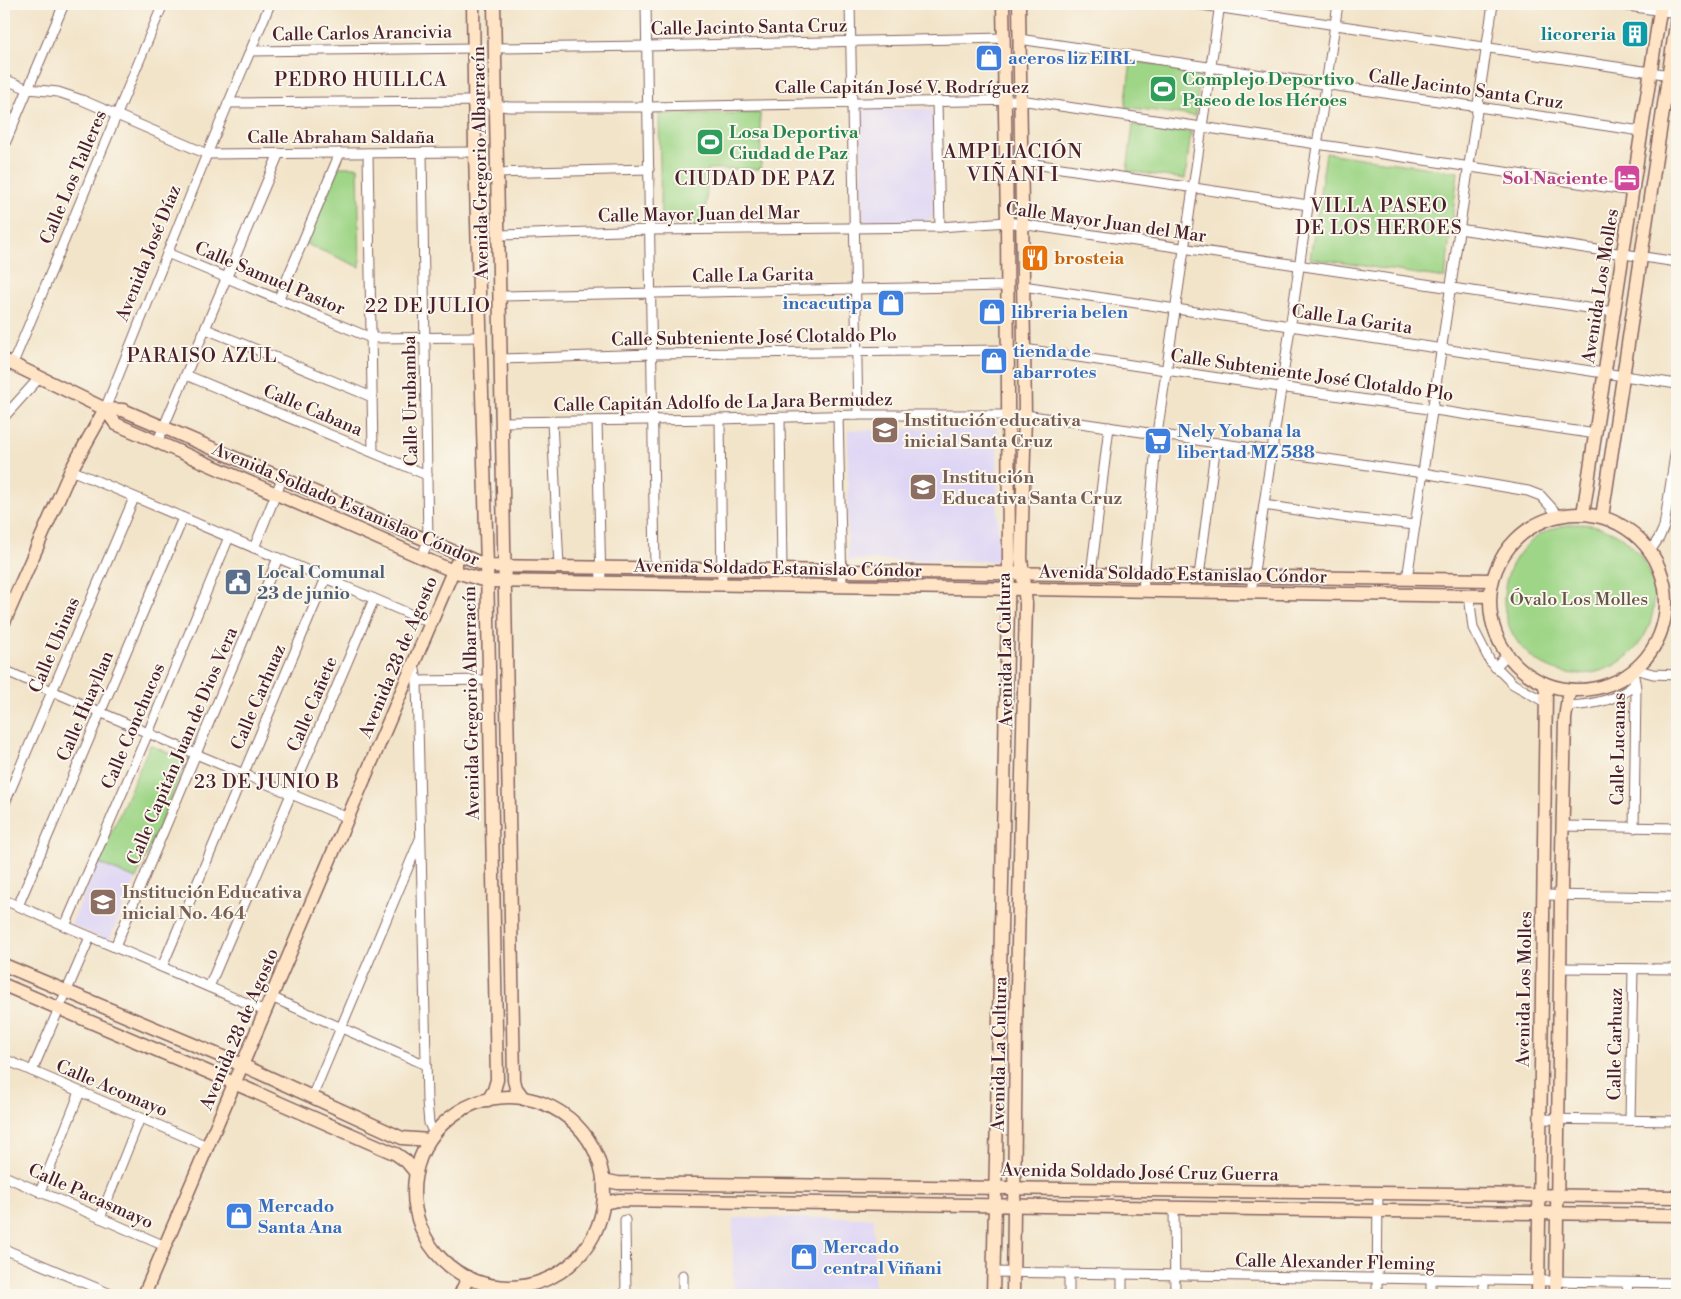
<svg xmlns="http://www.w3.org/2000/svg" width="1681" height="1299" viewBox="0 0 1681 1299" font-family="'Libre Bodoni',serif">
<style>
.built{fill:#ded5f5}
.green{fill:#9ed586;stroke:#747a58}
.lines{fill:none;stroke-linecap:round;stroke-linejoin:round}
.street-casing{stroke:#856462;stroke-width:11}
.secondary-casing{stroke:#856462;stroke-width:15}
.street{stroke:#fff;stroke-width:9}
.secondary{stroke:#ffe4c6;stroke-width:12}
.labels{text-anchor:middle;stroke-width:4;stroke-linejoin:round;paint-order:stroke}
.street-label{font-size:18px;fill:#4a1f2b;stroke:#fbf7ec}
.culture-label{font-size:18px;font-weight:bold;fill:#0d838f;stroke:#fbf7ec;text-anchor:end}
.shop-label{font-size:18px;font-weight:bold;fill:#366cbe;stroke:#fbf7ec;text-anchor:start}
.leisure-label{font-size:18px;font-weight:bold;fill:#27864d;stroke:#fbf7ec;text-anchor:start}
.hotel-label{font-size:18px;font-weight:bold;fill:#b23c85;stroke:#fbf7ec;text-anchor:end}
.food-label{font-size:18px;font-weight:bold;fill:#c56008;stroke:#fbf7ec;text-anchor:start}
.education-label{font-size:18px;font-weight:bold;fill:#785e54;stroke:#fbf7ec;text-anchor:start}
.service-label{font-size:18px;font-weight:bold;fill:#4e5e75;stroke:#fbf7ec;text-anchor:start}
.park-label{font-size:18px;fill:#635646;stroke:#fbf7ec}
.neighbourhood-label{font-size:19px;letter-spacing:1px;fill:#4a1f2b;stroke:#fbf7ec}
.quarter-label{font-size:20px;letter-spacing:1px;fill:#4a1f2b;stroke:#fbf7ec}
</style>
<rect width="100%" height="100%" fill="#fbf7ec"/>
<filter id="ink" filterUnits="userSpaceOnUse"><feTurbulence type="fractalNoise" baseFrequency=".02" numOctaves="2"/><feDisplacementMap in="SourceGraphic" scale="10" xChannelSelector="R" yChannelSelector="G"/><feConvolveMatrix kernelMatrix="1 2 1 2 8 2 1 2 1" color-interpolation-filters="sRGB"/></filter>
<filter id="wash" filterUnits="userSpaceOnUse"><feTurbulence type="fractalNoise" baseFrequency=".0096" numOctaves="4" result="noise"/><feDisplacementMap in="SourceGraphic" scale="20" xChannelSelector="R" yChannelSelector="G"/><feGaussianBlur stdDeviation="1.12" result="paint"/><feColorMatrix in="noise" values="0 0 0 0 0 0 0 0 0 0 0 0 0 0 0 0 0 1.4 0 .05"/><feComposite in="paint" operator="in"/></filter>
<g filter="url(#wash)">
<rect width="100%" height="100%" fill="#f2e4c9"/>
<g class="built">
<path d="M864,109H930L933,113V216L930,220L867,222L863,218L861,112Z"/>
<path d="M997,428L998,561L848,560V430Z"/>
<path d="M98,863L136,879L109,941L71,925Z"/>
<rect x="733" y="1218" width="141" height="77"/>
</g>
<g class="green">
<path d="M1131,61L1201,70L1195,116L1125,107Z"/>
<path d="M760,113L761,169H708L705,224H661L659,114Z"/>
<path d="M1133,125L1191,132L1185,179L1127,171Z"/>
<path d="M1326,153L1458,172L1445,278L1310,258Z"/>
<path d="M339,167H358L360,267L306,244Z"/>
<circle cx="1579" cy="599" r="75"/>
<path d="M150,745L187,761L136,879L98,863Z"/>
</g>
</g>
<g filter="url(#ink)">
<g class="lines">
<g class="street-casing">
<g id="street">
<path d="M646,4L655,568"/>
<path d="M850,4L858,415"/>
<path d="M1195,4L1677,76"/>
<path d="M1614,4L1677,13"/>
<path d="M1019,39L1641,131"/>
<path d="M495,48L647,46L1004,38"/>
<path d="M250,51L474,48"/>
<path d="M4,79L28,89L58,92L82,100L207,154L475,152"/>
<path d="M937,101L940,227"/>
<path d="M228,103L467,101L509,107H648L1020,100L1632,191"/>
<path d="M4,146L64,4"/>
<path d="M368,153L373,452"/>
<path d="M1021,162L1308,205"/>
<path d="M497,173L649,169"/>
<path d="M1459,229L1677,262"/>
<path d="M499,235L650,230L940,227L1007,222L1614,312"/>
<path d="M167,253L371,338L479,337"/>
<path d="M1023,286L1677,384"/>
<path d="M500,296L1007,286"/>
<path d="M279,298L340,153"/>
<path d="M206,329L372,397"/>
<path d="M1024,349L1596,434"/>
<path d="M501,359L652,354L1007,350"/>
<path d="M13,363L163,4"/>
<path d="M186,375L427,475"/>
<path d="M105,409L207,154L270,4"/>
<path d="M838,415L842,587"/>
<path d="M4,417L40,377"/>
<path d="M780,417L782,570"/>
<path d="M720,419L722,585"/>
<path d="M552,421L559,567"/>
<path d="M597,421L601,583"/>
<path d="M502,422L720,419L858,415H1025L1423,473L1528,491L1541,496L1559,516"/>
<path d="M157,443L279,153"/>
<path d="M71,470L431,623"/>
<path d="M1264,505L1341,517L1415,525"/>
<path d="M254,548L282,479"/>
<path d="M1650,551L1659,538L1664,527L1677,442"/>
<path d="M421,557L428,542L422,153"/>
<path d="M1091,574L1109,427"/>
<path d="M1199,576L1216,443"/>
<path d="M1407,579L1493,4"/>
<path d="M1143,591L1157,434L1220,4"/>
<path d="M1251,592L1338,4"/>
<path d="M1469,595L1473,628L1490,661L1513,684L1545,702"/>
<path d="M414,664L417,681L427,1101L429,1123L434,1134"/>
<path d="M1495,667L1507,655"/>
<path d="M1635,669L1653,674L1677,675"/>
<path d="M4,670L196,754L348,818"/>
<path d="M1633,671L1636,688L1634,828"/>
<path d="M417,681L488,680"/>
<path d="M1567,706C1590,705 1618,701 1635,684"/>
<path d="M4,805L134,498"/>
<path d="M1563,826L1677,828"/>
<path d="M1543,895L1677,897"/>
<path d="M4,900L265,1011"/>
<path d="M18,906L183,518"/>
<path d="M65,926L148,733L229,537"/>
<path d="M115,947L278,558"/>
<path d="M162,967L326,578"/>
<path d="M1560,968L1677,969"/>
<path d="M209,987L374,599"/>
<path d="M271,997L426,1065"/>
<path d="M4,1059L207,1146"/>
<path d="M32,1071L90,937"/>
<path d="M312,1097L420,839"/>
<path d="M1540,1119L1677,1121"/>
<path d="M1630,1120L1633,969"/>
<path d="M4,1176L165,1246"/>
<path d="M40,1192L80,1092"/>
<path d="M1174,1208L1175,1295"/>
<path d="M100,1218L140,1118"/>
<path d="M625,1220L626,1295"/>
<path d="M4,1249L113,1295"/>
<path d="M993,1272L1677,1283"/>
<path d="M683,1295V1275"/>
<path d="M1069,1295V1273"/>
<path d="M1122,1295V1274"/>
<path d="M1377,1295L1378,1193"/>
<path d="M1431,1295V1279"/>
<path d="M1484,1295V1280"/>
<path d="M1627,1295L1628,1283"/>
</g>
</g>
<g class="secondary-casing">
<g id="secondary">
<path d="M473,4L475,152L487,566L497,1080L494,1090L488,1100"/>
<path d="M494,4L514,1080L516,1088L524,1099"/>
<path d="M4,360L105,409L123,410L487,566L1492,580"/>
<path d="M105,409L116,424L453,571L486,581L1489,596"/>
<circle cx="1578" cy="602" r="88"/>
<path d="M1583,514L1661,4"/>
<path d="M1602,517L1677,18"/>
<path d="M4,622L71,470L105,409"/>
<path d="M4,965L242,1065L402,1138L429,1140"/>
<path d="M4,985L234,1083L396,1154L406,1161L416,1173"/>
<circle cx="509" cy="1192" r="95"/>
<path d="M603,1180L618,1183L1677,1197"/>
<path d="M604,1203L618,1200L1677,1215"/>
<path d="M144,1295L456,564"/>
<path d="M460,1295L468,1277"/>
<path d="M993,1295L1009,561L1007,222L1003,4"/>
<path d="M1013,1295L1016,1029L1026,604L1021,558L1025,415L1019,4"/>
<path d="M1538,1295L1546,691L1544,683"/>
<path d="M1556,1295L1561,895L1565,719L1568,697L1571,690"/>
</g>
</g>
<use href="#street" class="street"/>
<use href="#secondary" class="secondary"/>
</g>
</g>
<defs>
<g id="building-square" transform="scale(1.4375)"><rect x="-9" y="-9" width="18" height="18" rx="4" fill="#0f9aa8" stroke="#fbf7ec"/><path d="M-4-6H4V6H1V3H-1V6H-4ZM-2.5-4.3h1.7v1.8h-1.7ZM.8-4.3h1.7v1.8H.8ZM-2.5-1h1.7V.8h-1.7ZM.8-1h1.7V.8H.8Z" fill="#fff"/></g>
<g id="shop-square" transform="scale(1.4375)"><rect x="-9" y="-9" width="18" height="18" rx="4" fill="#3f7fe0" stroke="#fbf7ec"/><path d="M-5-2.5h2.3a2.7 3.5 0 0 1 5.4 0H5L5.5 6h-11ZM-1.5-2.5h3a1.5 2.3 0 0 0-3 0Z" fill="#fff"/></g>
<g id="stadium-square" transform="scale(1.4375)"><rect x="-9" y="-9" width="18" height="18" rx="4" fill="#2e9e5b" stroke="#fbf7ec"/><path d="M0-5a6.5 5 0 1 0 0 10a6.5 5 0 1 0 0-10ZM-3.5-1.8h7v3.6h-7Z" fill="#fff"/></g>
<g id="hotel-square" transform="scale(1.4375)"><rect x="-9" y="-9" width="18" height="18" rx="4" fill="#d1479c" stroke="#fbf7ec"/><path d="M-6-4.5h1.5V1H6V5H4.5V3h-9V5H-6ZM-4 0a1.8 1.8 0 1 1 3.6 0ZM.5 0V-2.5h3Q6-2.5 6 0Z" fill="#fff"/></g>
<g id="restaurant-square" transform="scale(1.4375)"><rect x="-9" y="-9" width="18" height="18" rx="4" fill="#e8710a" stroke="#fbf7ec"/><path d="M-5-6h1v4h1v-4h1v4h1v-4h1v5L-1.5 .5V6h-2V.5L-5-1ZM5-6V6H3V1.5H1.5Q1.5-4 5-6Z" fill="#fff"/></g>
<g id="school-square" transform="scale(1.4375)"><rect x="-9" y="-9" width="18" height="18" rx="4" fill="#8d6e63" stroke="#fbf7ec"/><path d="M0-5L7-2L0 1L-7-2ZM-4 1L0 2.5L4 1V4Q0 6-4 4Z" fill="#fff"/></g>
<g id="supermarket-square" transform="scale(1.4375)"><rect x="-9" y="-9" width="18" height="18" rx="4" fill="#3f7fe0" stroke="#fbf7ec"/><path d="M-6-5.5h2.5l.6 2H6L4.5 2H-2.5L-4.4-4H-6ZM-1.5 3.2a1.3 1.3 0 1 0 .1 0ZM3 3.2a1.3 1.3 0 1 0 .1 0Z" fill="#fff"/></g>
<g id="civic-square" transform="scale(1.4375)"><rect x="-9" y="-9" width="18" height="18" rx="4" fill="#5c6f8a" stroke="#fbf7ec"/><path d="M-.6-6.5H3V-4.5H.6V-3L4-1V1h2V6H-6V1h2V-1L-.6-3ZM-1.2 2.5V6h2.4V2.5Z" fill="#fff"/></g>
</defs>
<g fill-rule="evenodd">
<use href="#building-square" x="1635" y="34"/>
<use href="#shop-square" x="989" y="58"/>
<use href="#stadium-square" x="1163" y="89"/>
<use href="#stadium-square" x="710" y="142"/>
<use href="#hotel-square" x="1627" y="178"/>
<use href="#restaurant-square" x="1035" y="258"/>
<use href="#shop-square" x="891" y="303"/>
<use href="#shop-square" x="992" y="312"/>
<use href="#shop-square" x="994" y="361"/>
<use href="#school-square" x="885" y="430"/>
<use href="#supermarket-square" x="1158" y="441"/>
<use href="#school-square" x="923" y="487"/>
<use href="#civic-square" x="238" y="582"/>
<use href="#school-square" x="103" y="902"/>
<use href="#shop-square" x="239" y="1216"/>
<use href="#shop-square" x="804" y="1257"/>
</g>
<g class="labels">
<g class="street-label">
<text transform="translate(749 27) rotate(-1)" y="6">Calle Jacinto Santa Cruz</text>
<text transform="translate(362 33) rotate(-1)" y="6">Calle Carlos Arancivia</text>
<text x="902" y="93">Calle Capitán José V. Rodríguez</text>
<text transform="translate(1466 89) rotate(8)" y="6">Calle Jacinto Santa Cruz</text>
<text x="341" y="143">Calle Abraham Saldaña</text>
<text transform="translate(480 163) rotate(-91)" y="6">Avenida Gregorio Albarracín</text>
<text transform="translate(73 177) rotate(-67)" y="6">Calle Los Talleres</text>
<text transform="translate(699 214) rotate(-1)" y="6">Calle Mayor Juan del Mar</text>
<text transform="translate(1106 222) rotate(8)" y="6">Calle Mayor Juan del Mar</text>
<text transform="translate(148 253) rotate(-68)" y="6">Avenida José Díaz</text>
<text transform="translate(753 275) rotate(-1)" y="6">Calle La Garita</text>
<text transform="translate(270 278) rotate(23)" y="6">Calle Samuel Pastor</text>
<text transform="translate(1600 286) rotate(-81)" y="6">Avenida Los Molles</text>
<text transform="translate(1352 319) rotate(8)" y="6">Calle La Garita</text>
<text transform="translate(754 337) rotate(-1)" y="6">Calle Subteniente José Clotaldo Plo</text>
<text transform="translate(1312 375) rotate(8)" y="6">Calle Subteniente José Clotaldo Plo</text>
<text transform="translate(410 401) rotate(-91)" y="6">Calle Urubamba</text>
<text transform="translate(723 402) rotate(-1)" y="6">Calle Capitán Adolfo de La Jara Bermudez</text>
<text transform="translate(313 410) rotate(23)" y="6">Calle Cabana</text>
<text transform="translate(346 504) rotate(23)" y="6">Avenida Soldado Estanislao Cóndor</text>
<text transform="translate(778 568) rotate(1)" y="6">Avenida Soldado Estanislao Cóndor</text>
<text transform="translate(1183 574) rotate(1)" y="6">Avenida Soldado Estanislao Cóndor</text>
<text transform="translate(54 645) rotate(-67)" y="6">Calle Ubinas</text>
<text transform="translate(1005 650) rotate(-91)" y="6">Avenida La Cultura</text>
<text transform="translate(398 657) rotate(-67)" y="6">Avenida 28 de Agosto</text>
<text transform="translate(258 697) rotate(-67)" y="6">Calle Carhuaz</text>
<text transform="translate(471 703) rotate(-91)" y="6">Avenida Gregorio Albarracín</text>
<text transform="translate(312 704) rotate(-67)" y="6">Calle Cañete</text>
<text transform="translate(85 706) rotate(-67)" y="6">Calle Huayllan</text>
<text transform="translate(133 726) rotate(-67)" y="6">Calle Conchucos</text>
<text transform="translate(182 746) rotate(-67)" y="6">Calle Capitán Juan de Dios Vera</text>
<text transform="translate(1618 749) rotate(-89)" y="6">Calle Lucanas</text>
<text transform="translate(1524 989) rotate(-89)" y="6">Avenida Los Molles</text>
<text transform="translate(239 1029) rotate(-67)" y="6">Avenida 28 de Agosto</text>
<text transform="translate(1615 1044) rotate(-89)" y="6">Calle Carhuaz</text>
<text transform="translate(999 1054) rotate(-89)" y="6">Avenida La Cultura</text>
<text transform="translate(112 1088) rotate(23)" y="6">Calle Acomayo</text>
<text transform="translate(1140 1172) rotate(1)" y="6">Avenida Soldado José Cruz Guerra</text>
<text transform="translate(91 1196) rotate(24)" y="6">Calle Pacasmayo</text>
<text transform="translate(1335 1262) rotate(1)" y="6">Calle Alexander Fleming</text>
</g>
<g class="culture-label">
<text x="1616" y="40">licoreria</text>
</g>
<g class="shop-label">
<text x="1008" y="64">aceros liz EIRL</text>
<text x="872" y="309" text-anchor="end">incacutipa</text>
<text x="1011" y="318">libreria belen</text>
<text x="1013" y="357">tienda de<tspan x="1013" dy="21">abarrotes</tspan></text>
<text x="1177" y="437">Nely Yobana la<tspan x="1177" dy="21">libertad MZ 588</tspan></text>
<text x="258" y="1212">Mercado<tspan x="258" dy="21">Santa Ana</tspan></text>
<text x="823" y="1253">Mercado<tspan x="823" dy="21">central Viñani</tspan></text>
</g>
<g class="leisure-label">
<text x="1182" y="85">Complejo Deportivo<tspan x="1182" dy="21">Paseo de los Héroes</tspan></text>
<text x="729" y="138">Losa Deportiva<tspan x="729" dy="21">Ciudad de Paz</tspan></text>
</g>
<g class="hotel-label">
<text x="1608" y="184">Sol Naciente</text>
</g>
<g class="food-label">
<text x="1054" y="264">brosteia</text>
</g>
<g class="education-label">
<text x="904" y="426">Institución educativa<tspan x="904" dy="21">inicial Santa Cruz</tspan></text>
<text x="942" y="483">Institución<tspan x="942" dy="21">Educativa Santa Cruz</tspan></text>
<text x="122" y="898">Institución Educativa<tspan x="122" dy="21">inicial No. 464</tspan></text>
</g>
<g class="service-label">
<text x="257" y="578">Local Comunal<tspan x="257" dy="21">23 de junio</tspan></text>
</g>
<g class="park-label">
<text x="1579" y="605">Óvalo Los Molles</text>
</g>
<g class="neighbourhood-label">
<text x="361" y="86">PEDRO HUILLCA</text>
<text x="755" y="185">CIUDAD DE PAZ</text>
<text x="1379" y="212">VILLA PASEO<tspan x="1379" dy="22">DE LOS HEROES</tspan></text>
<text x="428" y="312">22 DE JULIO</text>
<text x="202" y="362">PARAISO AZUL</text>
<text x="267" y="788">23 DE JUNIO B</text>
</g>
<g class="quarter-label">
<text x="1013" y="158">AMPLIACIÓN<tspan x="1013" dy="23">VIÑANI I</tspan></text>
</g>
</g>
<rect width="1681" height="1299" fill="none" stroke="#fbf7ec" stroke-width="20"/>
</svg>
